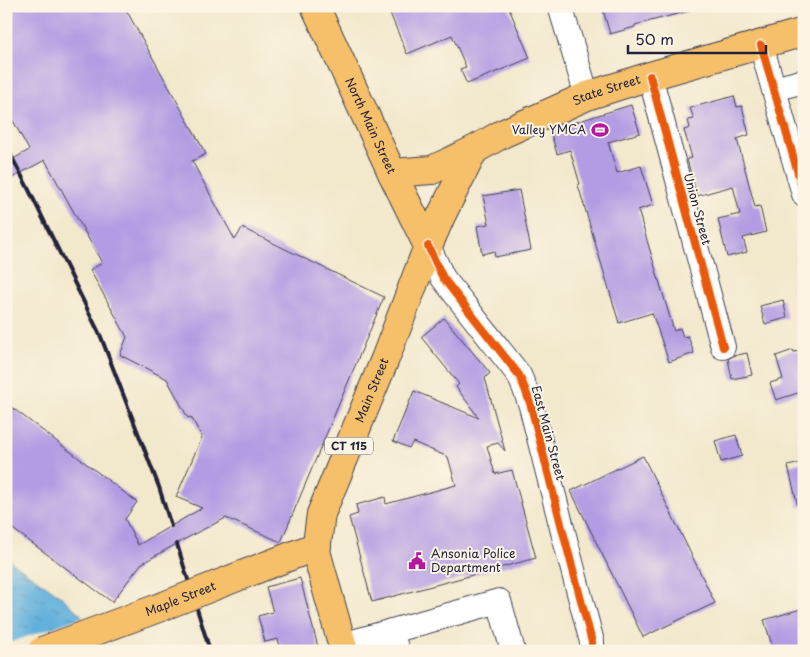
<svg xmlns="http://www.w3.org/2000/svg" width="810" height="657" viewBox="0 0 810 657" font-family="'Playpen Sans',sans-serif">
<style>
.water{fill:url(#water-ripples);stroke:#42698c}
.pier{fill:#f2e8cc}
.building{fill:#b29ce3}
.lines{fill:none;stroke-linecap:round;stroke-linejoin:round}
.minor-casing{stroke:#414051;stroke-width:26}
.major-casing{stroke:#414051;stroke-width:30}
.minor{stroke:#fff;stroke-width:24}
.major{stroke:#f6c06b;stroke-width:28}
.rail{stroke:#22223b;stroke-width:4}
.major-bridge-casing{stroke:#414051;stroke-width:30;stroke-linecap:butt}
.major-bridge{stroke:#f6c06b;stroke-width:28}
.cycleway-casing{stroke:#fcf5e5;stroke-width:11}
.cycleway{stroke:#e8590c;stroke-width:8}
.labels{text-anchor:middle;stroke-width:4;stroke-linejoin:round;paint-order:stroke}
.shield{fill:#fcf5e5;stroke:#63616e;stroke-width:1}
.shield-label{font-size:11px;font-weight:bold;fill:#22223b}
.street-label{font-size:12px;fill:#22223b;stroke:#fcf5e5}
.poi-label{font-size:12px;fill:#22223b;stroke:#fcf5e5;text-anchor:end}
</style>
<defs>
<pattern id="water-ripples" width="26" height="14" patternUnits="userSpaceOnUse" patternTransform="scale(1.25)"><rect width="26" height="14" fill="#62b0dc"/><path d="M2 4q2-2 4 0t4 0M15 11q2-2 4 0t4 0" fill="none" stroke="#508fb4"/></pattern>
</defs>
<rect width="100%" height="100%" fill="#fcf5e5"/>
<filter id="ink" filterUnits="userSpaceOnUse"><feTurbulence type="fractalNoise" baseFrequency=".02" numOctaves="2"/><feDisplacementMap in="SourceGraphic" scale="10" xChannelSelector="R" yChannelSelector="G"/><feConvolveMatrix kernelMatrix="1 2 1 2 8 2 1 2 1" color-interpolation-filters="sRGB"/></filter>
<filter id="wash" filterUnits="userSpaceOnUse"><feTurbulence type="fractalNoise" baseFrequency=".0096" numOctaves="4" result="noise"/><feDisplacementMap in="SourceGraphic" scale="20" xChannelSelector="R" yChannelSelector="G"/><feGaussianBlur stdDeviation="1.12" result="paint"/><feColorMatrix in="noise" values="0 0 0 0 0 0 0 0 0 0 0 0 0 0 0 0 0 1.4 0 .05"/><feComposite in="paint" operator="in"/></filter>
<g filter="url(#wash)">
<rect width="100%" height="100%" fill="#f2e8cc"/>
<path class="water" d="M6,558L62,597L85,619L112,651H6Z"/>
<path class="pier" d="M85,616L111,646L96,651H6V644Z"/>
<g id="blocks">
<g class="building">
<path d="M6,6H124L206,154L192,161L235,240L242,228L384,297L281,542L226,518L196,533L141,564L112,602L6,524V403L137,502L125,519L138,545L202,508L176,497L202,437L191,417L188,418L167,379L120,355L127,337L90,270L102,263L45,160L6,181V163L29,150L6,108Z"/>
<path d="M387,6H508L530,58L467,84L460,69L466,67L452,35L407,54Z"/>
<path d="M617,6H688L689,11L635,25V27L610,34L603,10Z"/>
<path d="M734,96L737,107L742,106L749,135L737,139L755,207L760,206L766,232L743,238L747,252L727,257L718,219L740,214L733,186L697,196L687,159L692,158L684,130L690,128L688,120L694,119L690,108Z"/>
<path d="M631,105L640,133L608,142L617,173L641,166L653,205L638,210L674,331L680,328L683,337L688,336L694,353L669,362L652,313L619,323L578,185L580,184L570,150L557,154L550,130Z"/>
<path d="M519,190L531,250L495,257L494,251L482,254L477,226L489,224L483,196Z"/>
<path d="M783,300L787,318L765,324L760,306Z"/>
<path d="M444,318L490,373L485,378L505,451L498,443L487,446L495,474L512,470L536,558L372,602L349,517L358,514L356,505L385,497L386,504L456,485L448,457L413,442L409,448L393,441L414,391L479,418L456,387L459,384L421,337Z"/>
<path d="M793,350L794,352L804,350V391L776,400L770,383L783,379L776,356Z"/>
<path d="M747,353L752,375L732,379L728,359L733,356Z"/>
<path d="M736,435L742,456L721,462L715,441Z"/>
<path d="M643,456L715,603L643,637L571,491Z"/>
<path d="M804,462V506L798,507L788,466Z"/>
<path d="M300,578L319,651H281L278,639L265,642L258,616L273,612L266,587Z"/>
<path d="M804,608V651H774L764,620Z"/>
</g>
</g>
</g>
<g filter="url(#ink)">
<use href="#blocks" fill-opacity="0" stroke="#414051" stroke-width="1"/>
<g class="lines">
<g class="minor-casing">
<g id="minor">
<path d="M560,6L587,96"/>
<path d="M761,45L804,194"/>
<path d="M650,76L723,347"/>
<path d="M774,89L804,81"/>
<path d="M428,246L443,278L519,375L525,389L531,406L562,528L592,642V651"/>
<path d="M391,631L397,651"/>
<path d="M342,645L499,601L513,651"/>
</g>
</g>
<g class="major-casing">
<g id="major">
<path id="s1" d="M315,6L392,173L428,246"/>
<path d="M392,173L432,170L474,150"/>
<path d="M265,566L317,546"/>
<path id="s2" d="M344,651L316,551L321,514L385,359L428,246L441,216L474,150L502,134L587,96L650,76L804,32"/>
</g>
</g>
<use href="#minor" class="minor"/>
<use href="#major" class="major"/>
<g class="rail">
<path d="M6,146L28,188L101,337L159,487L171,526"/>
<path d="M177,544L210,651"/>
</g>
<g class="major-bridge-casing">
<g id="major-bridge">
<path id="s3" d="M42,651L161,607L265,566"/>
</g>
</g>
<use href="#major-bridge" class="major-bridge"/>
<g class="cycleway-casing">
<g id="cycleway">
<path d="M761,45L804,194"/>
<path d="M650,76L723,347"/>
<path d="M428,246L443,278L519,375L525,389L531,406L562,528L592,642V651"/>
</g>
</g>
<use href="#cycleway" class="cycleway"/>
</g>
</g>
<defs>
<g id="stadium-bare" transform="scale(1.35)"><path d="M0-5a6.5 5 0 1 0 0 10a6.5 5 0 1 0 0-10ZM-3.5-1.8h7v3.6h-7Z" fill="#b5179e" stroke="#fcf5e5" stroke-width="2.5" paint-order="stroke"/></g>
<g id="civic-bare" transform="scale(1.35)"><path d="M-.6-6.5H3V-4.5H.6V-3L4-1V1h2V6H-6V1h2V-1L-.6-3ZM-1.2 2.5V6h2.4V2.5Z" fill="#b5179e" stroke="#fcf5e5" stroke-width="2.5" paint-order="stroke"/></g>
</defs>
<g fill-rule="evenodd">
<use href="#stadium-bare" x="600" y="130"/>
<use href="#civic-bare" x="417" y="561"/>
</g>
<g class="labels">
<rect class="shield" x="325" y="437.5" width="48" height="17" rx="4"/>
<g class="shield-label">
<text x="349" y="450">CT 115</text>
</g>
<g class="street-label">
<text dy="4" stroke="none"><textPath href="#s2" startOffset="682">State Street</textPath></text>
<text dy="4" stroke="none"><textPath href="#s1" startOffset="132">North Main Street</textPath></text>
<text transform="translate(697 209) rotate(75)" y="4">Union Street</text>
<text dy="4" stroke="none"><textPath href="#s2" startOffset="275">Main Street</textPath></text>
<text transform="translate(548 433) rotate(75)" y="4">East Main Street</text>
<text dy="4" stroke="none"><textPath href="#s3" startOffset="148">Maple Street</textPath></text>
</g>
<g class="poi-label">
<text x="586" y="134">Valley YMCA</text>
<text x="431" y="558" text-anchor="start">Ansonia Police<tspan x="431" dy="14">Department</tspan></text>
</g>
</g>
<rect width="810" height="657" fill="none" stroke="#fcf5e5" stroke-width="25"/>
<path d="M628 45v8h138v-8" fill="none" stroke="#22223b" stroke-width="2.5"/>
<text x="635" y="45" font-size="15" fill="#22223b" stroke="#fcf5e5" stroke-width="4" paint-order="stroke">50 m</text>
</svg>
